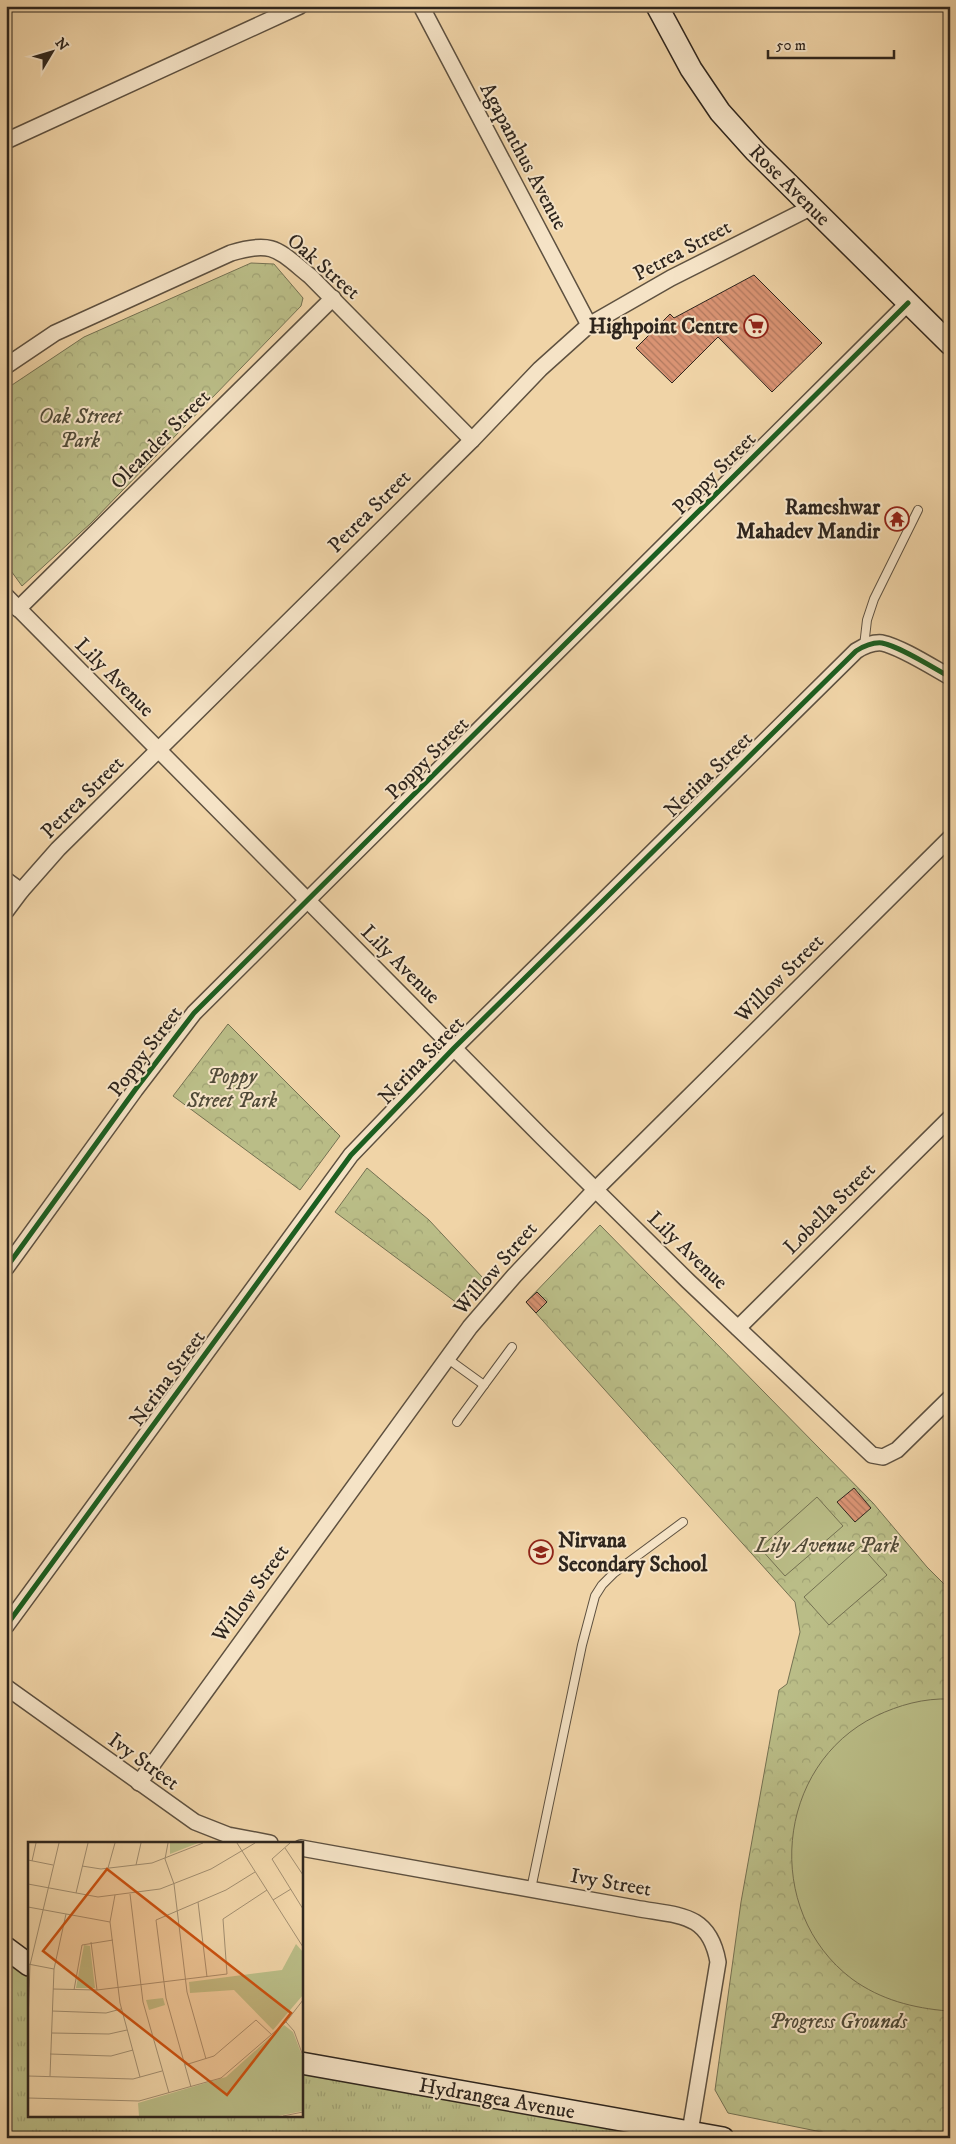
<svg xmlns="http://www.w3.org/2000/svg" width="956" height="2144" viewBox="0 0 956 2144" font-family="'IM FELL DW Pica',serif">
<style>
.grass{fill:url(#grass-tufts);stroke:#747152}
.park{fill:url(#park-crowns);stroke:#747152}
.garden{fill:#babd87;stroke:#747152}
.building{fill:url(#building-back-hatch);stroke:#2e251d}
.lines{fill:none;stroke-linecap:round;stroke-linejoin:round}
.lane-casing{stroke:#5e5140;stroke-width:10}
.street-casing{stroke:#5e5140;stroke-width:18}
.secondary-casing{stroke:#2e251d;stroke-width:24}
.lane{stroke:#f5e3c6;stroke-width:8}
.street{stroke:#f5e3c6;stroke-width:15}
.secondary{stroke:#f5e3c6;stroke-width:21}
.cycleway-casing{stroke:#f5e3c6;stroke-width:8}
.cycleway{stroke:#1b5e20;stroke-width:5}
.labels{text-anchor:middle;stroke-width:4;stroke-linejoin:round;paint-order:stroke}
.street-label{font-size:21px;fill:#2e251d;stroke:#f5e3c6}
.poi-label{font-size:21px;font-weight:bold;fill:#2e251d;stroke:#f5e3c6;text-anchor:end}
.park-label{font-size:21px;font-style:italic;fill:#514b38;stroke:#f5e3c6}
.inset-road{fill:none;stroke:#a28e70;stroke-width:1}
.view{fill:#cc510f;fill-opacity:0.15;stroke:#cc510f;stroke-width:2.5}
.inset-edge{fill:none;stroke:#2e251d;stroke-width:2.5}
</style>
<defs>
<pattern id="grass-tufts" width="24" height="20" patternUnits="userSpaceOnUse" patternTransform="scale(1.25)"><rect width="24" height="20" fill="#babd87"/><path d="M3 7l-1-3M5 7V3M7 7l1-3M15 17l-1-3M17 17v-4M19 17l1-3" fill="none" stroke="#a0a274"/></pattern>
<pattern id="park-crowns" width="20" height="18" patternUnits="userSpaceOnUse" patternTransform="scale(1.25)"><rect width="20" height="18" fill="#babd87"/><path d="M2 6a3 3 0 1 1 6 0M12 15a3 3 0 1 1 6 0" fill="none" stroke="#a0a274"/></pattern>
<pattern id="building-back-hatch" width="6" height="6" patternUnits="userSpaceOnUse" patternTransform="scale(1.25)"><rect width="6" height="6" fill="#d99373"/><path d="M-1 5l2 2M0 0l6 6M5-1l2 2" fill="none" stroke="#b0785e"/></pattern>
</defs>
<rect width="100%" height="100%" fill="#f0d4a7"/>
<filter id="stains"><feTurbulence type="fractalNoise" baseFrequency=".004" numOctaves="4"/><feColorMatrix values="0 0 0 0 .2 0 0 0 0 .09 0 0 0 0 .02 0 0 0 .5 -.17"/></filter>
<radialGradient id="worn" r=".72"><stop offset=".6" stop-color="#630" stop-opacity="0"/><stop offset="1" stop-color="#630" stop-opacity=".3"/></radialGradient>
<path class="grass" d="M6,1960L29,1976V2115H301V2072L671,2138H6Z"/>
<g class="park">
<path d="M251,263L274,264L303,298L301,306L91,523L22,586L6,564V389L84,337Z"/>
<path d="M228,1024L340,1136L300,1190L173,1096Z"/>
<path d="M367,1168L429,1220L483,1278L461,1306L335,1212Z"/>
<path d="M600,1225L873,1503L927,1567L950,1590V2138H851L728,2113L715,2090L741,1902L779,1690L787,1684L800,1632L795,1602L526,1302Z"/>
</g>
<g class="garden">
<path d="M817,1497L843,1526L785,1576L760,1548Z"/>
<path d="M861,1546L887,1575L829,1625L804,1597Z"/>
<path d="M950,1699V2010L948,2011C913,2008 881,2000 852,1979C762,1911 775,1765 876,1716C899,1705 924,1698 950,1699Z"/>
</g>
<g class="building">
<path d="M754,275L822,343L772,392L718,337L672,383L636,348L670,314L674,318Z"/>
<path d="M537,1292L547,1302L536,1313L526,1302Z"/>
<path d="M854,1488L871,1508L855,1522L837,1502Z"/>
</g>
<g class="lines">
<g class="lane-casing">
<g id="lane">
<path d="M864,646L867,620L874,599L918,510"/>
<path d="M448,1359L484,1385L512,1347"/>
<path d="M457,1422L484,1385"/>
<path d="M531,1889L582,1645L595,1596L602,1585L614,1573L683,1522"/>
</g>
</g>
<g class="street-casing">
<g id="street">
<path d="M421,6L589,325"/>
<path d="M6,141L300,6"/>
<path d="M6,366L55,333L231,253C273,240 278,250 310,276L472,440"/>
<path d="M6,596L542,1137L688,1281L872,1455L883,1457L897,1450L950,1398"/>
<path d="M18,609L333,298"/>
<path d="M6,880L21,891"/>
<path d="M6,911L21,891L58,849L472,440L540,369L589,325L671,278L812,207"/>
<path d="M6,1268L135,1090L194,1013L908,303"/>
<path d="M738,1328L950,1118"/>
<path d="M6,1626L351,1155L454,1048L856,651C864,646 872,642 882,643C901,647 932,667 950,677"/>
<path d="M6,1687L195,1822L228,1835L270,1843"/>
<path d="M139,1783L470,1327L514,1276L596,1189L950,838"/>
<path d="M301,1848L635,1908C678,1916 709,1912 718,1962L690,2132"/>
</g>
</g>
<g class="secondary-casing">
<g id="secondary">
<path d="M657,6L691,69L720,112L755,151L950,344"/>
<path d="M6,1948L29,1965"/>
<path d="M301,2063L723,2138"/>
</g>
</g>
<use href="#lane" class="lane"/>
<use href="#street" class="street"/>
<use href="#secondary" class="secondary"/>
<g class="cycleway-casing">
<g id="cycleway">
<path d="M6,1268L135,1090L194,1013L908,303"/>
<path d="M6,1626L351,1155L454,1048L856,651C864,646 872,642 882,643C901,647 932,667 950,677"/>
</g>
</g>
<use href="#cycleway" class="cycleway"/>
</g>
<defs>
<g id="supermarket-ring" transform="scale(1.25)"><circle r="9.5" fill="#f5e3c6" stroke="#8f2418" stroke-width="1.5"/><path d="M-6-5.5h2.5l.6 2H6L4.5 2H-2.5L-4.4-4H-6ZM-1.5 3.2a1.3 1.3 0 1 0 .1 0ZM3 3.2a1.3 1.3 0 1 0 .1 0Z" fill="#8f2418"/></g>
<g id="temple-ring" transform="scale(1.25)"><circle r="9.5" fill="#f5e3c6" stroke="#8f2418" stroke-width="1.5"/><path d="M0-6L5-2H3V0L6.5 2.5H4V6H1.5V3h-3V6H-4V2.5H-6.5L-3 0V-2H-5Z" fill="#8f2418"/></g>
<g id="school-ring" transform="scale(1.25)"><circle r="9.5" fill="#f5e3c6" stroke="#8f2418" stroke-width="1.5"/><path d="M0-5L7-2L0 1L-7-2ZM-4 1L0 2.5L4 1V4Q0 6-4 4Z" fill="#8f2418"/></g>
</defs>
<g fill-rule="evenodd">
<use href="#supermarket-ring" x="756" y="326"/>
<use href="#temple-ring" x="897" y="519"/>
<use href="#school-ring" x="541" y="1552"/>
</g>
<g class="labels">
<g class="street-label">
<text transform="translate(524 156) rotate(62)" y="7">Agapanthus Avenue</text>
<text transform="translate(790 185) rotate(45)" y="7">Rose Avenue</text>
<text transform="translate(682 250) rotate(-28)" y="7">Petrea Street</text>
<text transform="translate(324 266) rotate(41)" y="7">Oak Street</text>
<text transform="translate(160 439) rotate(-45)" y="7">Oleander Street</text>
<text transform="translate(714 473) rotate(-45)" y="7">Poppy Street</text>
<text transform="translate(369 511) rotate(-45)" y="7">Petrea Street</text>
<text transform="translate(115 677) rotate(45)" y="7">Lily Avenue</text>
<text transform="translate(427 758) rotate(-45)" y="7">Poppy Street</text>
<text transform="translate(708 774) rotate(-44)" y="7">Nerina Street</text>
<text transform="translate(82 797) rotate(-45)" y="7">Petrea Street</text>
<text transform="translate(401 964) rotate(45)" y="7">Lily Avenue</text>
<text transform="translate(779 978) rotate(-45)" y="7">Willow Street</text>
<text transform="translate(145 1051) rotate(-53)" y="7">Poppy Street</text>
<text transform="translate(421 1060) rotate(-46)" y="7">Nerina Street</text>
<text transform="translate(829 1208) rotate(-45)" y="7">Lobella Street</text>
<text transform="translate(688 1250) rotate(44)" y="7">Lily Avenue</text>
<text transform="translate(495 1268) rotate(-49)" y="7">Willow Street</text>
<text transform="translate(167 1378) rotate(-54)" y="7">Nerina Street</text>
<text transform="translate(250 1593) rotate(-54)" y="7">Willow Street</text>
<text transform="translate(144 1761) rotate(36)" y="7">Ivy Street</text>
<text transform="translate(611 1882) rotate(10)" y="7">Ivy Street</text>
<text transform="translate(497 2098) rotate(10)" y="7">Hydrangea Avenue</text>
</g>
<g class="poi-label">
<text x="738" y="333">Highpoint Centre</text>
<text x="880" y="514">Rameshwar<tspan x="880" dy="24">Mahadev Mandir</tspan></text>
<text x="558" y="1547" text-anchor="start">Nirvana<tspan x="558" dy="24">Secondary School</tspan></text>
</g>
<g class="park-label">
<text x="80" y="423">Oak Street<tspan x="80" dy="24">Park</tspan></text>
<text x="232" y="1083">Poppy<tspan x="232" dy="24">Street Park</tspan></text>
<text x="827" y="1552">Lily Avenue Park</text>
<text x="838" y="2028">Progress Grounds</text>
</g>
</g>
<g transform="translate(28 1842)">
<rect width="275" height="275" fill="#f0d4a7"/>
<path d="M256,183L265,190L275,216V269L250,274H111L110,261L198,235Z" fill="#babd87"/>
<path d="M142,1H170L142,12ZM268,102L275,110V153L245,188L206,148L162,151L161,140L254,128ZM56,103L62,104L67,146H48ZM135,156L137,163L121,168L118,158Z" fill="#babd87"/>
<path d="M271,116L275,119V143L271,148L256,138ZM221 152a17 17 0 1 1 34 0a17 17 0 1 1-34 0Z" fill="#babd87"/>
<path class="inset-road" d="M140,1L137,17L146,42L159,150L178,217M209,1L275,105M262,1L244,17L275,67M257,6L275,33M0,18L25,23M4,19L8,1M108,23L113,1M54,24L73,27L124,21L175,1M80,26L87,1M0,42L70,55L132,47L183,27L227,1M48,51L60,1M102,52L115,160L141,251M87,53L82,80L92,161L112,235M245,58L263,47M170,60L179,135M0,65L82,80M63,100L69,148M0,122L26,127M25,147L69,148L199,132L195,77L239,48M46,148L54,103L85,98M24,169L78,171L93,167M0,180L2,123L31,1M258,180L266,189L275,214M24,191L81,192L99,188M22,212L83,214L105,208M157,223L186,214L228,178L244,193M0,234L105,237L134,229M22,234L26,127L38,72M163,245L138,156L128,78L198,48L227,30M0,256L111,259L193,236L258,180L275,158M255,274L275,270"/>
<path class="view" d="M79,27L263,171L199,253L15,109Z"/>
<rect width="275" height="275" class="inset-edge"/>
</g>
<rect width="956" height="2144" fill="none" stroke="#f0d4a7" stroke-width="25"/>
<rect x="8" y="8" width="941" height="2129" fill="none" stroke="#2e251d" stroke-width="2.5"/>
<rect x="12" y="12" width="931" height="2119" fill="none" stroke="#2e251d"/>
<g transform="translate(52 52) rotate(52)" stroke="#f5e3c6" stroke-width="4" paint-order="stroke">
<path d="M0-4L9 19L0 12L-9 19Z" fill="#2e251d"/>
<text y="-8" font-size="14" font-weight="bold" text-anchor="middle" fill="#2e251d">N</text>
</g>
<path d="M768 50v8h126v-8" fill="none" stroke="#2e251d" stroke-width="2.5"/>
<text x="776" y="50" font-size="15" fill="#2e251d" stroke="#f5e3c6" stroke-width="4" paint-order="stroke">50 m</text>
<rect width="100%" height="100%" filter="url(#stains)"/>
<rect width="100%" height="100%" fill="url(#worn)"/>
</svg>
